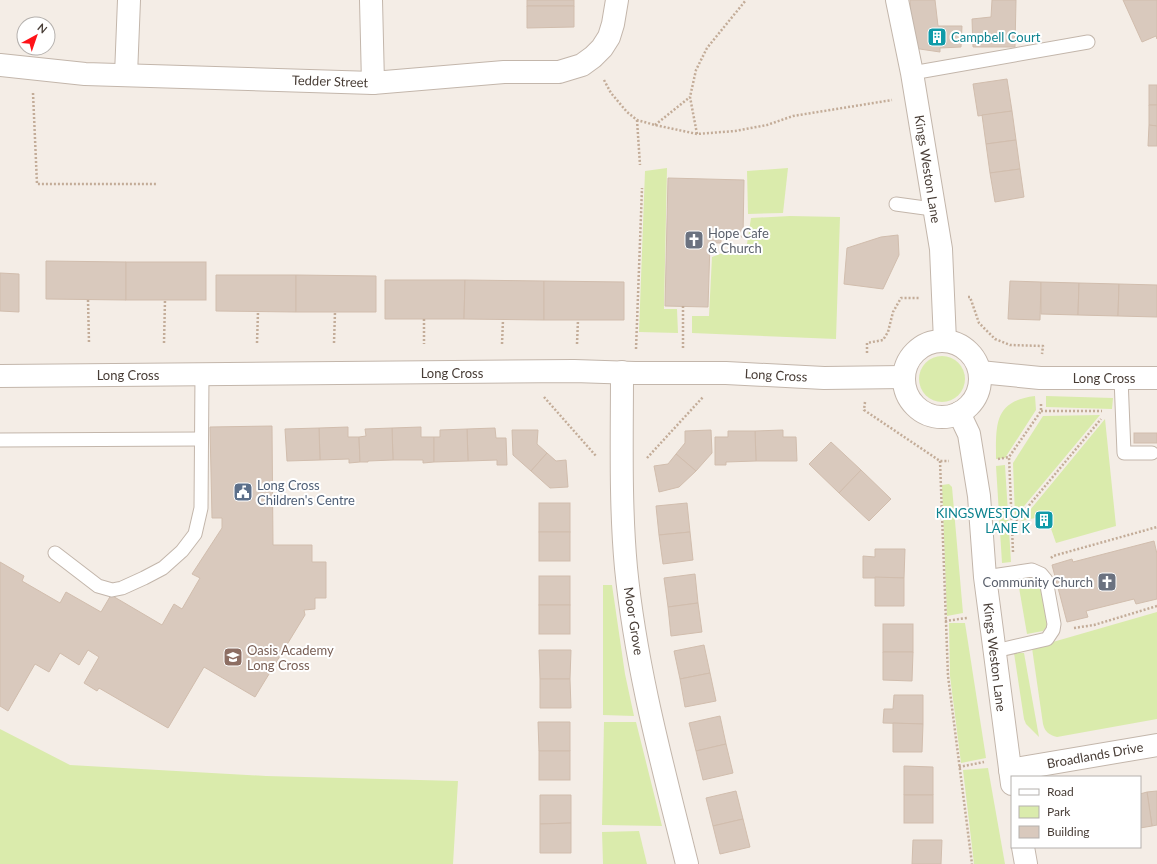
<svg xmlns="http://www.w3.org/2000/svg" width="1157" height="864" viewBox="0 0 1157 864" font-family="Lato,sans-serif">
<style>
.green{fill:#daebac}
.building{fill:#d9c9bd;stroke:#d1bdad}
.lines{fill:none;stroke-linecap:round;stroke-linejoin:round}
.service-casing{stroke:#c3b6ab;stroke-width:15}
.minor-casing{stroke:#c3b6ab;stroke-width:24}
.tertiary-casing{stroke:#c3b6ab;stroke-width:24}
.path{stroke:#c3ac98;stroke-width:2.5;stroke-dasharray:2 2;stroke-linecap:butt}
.service{stroke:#fff;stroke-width:13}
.minor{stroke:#fff;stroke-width:22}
.tertiary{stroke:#fff;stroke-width:22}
.labels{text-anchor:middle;stroke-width:4;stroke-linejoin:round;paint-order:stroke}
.culture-label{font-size:13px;fill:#0d838f;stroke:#fff;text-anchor:start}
.street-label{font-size:13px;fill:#473c35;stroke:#fff}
.worship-label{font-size:13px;fill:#5b616d;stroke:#fff;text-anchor:start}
.service-label{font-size:13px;fill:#4e5e75;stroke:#fff;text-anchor:start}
.education-label{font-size:13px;fill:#785e54;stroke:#fff;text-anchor:start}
</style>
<rect width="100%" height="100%" fill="#f4ede6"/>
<g class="green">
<path d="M667,168L664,309H677L678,333L639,332L645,171Z"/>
<path d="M788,168L783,213L748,214L747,171Z"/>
<path d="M790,216L840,217L836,339L692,333V316H709L712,257L747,244L751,218Z"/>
<circle cx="942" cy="379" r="23"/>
<path d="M1035,396L1036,410L1005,458L996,459C996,424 994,401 1035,396Z"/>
<path d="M1046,396L1113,398L1112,409L1046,407Z"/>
<path d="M1100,415L1015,517L1013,463L1043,416Z"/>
<path d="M1105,419L1116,526L1056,543L1049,523V517H1040L1021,521Z"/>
<path d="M1005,465L1011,562L1002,563L996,466Z"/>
<path d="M949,484L952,487L963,613L947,616L942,485Z"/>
<path d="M1029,574L1040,580L1048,625L1043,631L1027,634L1017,576Z"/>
<path d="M603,585H612L625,674L634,716L603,715Z"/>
<path d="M1157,612V719L1057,737C1049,735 1045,732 1043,724L1032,648Z"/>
<path d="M949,623H965L986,758L961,763L950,676Z"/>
<path d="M1014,653H1024L1039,737L1026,724L1024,719Z"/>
<path d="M604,722H636L662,826L602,825Z"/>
<path d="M0,729L70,765L266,776L458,781L453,864H0Z"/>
<path d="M988,768L1005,864H974L963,770Z"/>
<path d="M639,831L647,864H603L602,832Z"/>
</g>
<g class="building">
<rect x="527" y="0" width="47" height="6"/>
<path d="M910,0H935L938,26H962L961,47L940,48V52L913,48Z"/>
<path d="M992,0H1016L1015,47H973L972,19L991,17Z"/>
<path d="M1123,0H1157V39L1156,36L1142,42Z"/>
<path d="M527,6H574V27L527,28Z"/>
<path d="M1007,79L1012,111L978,116L973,84Z"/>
<rect x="1149" y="85" width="8" height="20"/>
<path d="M1149,105H1157V126L1149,125Z"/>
<path d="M1012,111L1016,140L986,144L982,115Z"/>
<path d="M1149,125L1157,126V146H1148Z"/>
<path d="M1016,140L1020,169L990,173L986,144Z"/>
<path d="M1020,169L1024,197L995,202L990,173Z"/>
<path d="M668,178L744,180L743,237L721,236V243H710L708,307L665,306Z"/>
<path d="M898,235L899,255L883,289L844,284L847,248L881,237Z"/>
<path d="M46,261L126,262V300L46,299Z"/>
<rect x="126" y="262" width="80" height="38"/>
<path d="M0,273L19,274V312L0,311Z"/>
<path d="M216,275H296V312L216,311Z"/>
<path d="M296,275L376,276V312H296Z"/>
<path d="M385,280H465L464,319H385Z"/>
<path d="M465,280L544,281V320L464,319Z"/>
<path d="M544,281L624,282V320H544Z"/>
<path d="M1010,281L1041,282L1040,320L1008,319Z"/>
<path d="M1041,282L1079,283L1078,315L1041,314Z"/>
<path d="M1079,283L1119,284L1118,316L1078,315Z"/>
<path d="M1119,284L1157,285V317L1118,316Z"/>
<path d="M272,426L273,545H312V562H326V598H315V609L304,610L305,615L255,697L204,667L168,728L99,688L97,691L84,683L99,657L88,650L79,665L60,653L49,672L35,664L8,711L0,706V562L24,576L22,581L60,603L66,592L101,612L111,595L162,625L174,604L182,609L200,578L192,574L222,528V518H212L210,427Z"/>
<path d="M348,427V437H359L360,462L349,463V459L320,460L319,428Z"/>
<path d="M421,427V437H434V462L423,463V460H393L392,428Z"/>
<path d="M319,428L320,460L287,461L285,429Z"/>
<path d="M392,428L393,460L368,461V462H360L359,437L366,436L365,429Z"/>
<path d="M495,428L496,438H506L507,465H497V460L468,461L467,429Z"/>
<path d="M467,429L468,461L434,462V437H440V430Z"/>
<path d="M512,430H538L537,444L547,453L531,471L513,455Z"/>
<path d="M711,430L712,453L696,471L676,454L685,443V431Z"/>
<path d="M783,430V437H796L797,461H756L755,431Z"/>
<path d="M728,431H755L756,461L726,462V465H715V437H728Z"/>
<rect x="1134" y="433" width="23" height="10"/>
<path d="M831,442L861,470L839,493L809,464Z"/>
<path d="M547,453L556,461L566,460L568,487L550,488L531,471Z"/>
<path d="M676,454L696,471L679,487L659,492L654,466L668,464Z"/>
<path d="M861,470L891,499L869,521L839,493Z"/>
<rect x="539" y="503" width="31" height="29"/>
<path d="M687,503L690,532L659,535L656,506Z"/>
<path d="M1040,517H1049V523L1040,524Z"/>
<rect x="539" y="532" width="31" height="29"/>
<path d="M690,532L693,560L663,564L659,535Z"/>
<path d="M1154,541L1157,554V599L1136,604L1134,599L1086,611L1088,617L1067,622L1052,565L1072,559L1073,562Z"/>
<path d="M875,549H905L904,578H863V556L875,557Z"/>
<path d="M695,574L698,603L668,607L664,578Z"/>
<rect x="539" y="576" width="31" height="29"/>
<path d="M875,577L904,578V606H875Z"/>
<path d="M698,603L702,632L671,636L668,607Z"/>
<rect x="539" y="605" width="31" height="29"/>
<rect x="883" y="624" width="30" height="28"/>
<path d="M704,645L710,673L680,679L674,651Z"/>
<path d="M539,650H571L570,679H540Z"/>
<path d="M883,652H913L912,681L883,680Z"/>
<path d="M710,673L716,701L685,707L680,679Z"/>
<path d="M540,679H570L571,708H540Z"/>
<path d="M894,695H923V724L883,723L884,709H893Z"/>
<path d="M720,716L726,744L696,751L689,723Z"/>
<path d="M538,722H570V751H539Z"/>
<path d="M893,723L923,724L922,752H893Z"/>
<path d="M726,744L733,773L703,780L696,751Z"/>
<rect x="539" y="751" width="31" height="29"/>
<path d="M904,766L933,767V795H904Z"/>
<path d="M736,791L743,819L713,826L706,798Z"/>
<path d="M1157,791V825L1152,826L1147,792Z"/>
<path d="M1147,792L1152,826L1140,828V794Z"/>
<path d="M540,795H571V823L540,824Z"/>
<rect x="904" y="795" width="29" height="28"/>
<path d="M743,819L750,847L720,854L713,826Z"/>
<path d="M571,823V853H540V824Z"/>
<path d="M913,840H942L941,864H912Z"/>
</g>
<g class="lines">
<g class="service-casing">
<g id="service">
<path d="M912,73L1088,42"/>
<path d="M896,204L925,208L934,207"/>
<path d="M1121,378L1124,453H1152"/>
<path d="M0,440L201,439"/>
<path d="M55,553L98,586L112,590L122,588L144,578L163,568L182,551L195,534L201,508L202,375"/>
<path d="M985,577L1032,570L1041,574L1046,580L1054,624L1053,630L1047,639L995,651"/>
</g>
</g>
<g class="minor-casing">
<g id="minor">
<path d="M371,0L373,83"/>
<path d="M0,65L85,74L373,83L504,72H559L582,65L593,57L602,48L609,37L613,24L617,0"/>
<path d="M126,75L129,0"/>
<path d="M622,372C622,437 620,503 626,568C636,669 663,767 687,864"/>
<path d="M1010,770L1157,745"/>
</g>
</g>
<g class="tertiary-casing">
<g id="tertiary">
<path d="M897,0L912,73L941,249L945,341"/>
<circle cx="942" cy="379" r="38"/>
<path d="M980,372L1040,378H1157"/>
<path d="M0,376L574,371L635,373H726L824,378L904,377"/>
<path d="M959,413L969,434L979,496L985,577L1012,784"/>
<path d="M1023,847L1026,864"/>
</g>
</g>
<g class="path">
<path d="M604,80L611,93L627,112L637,120L655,125L697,134L735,131L767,125L793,116L892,100"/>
<path d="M33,93L37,184H157"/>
<path d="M637,120L640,165"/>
<path d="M655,125L690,97"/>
<path d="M697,134L690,97L696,70L707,48L746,0"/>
<path d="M968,297H970L979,323L995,339L1010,345L1043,346L1042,354"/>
<path d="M88,300L89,343"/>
<path d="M424,319V344"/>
<path d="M164,343L165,300"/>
<path d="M257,343L258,312"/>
<path d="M334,343L335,312"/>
<path d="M502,344L503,320"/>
<path d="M577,344L578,320"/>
<path d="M683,348V306"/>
<path d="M636,349L642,188"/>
<path d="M867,353V343L883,340L888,332L893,312L901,298H919"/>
<path d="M544,397L596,456"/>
<path d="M865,402L864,410L940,461H949"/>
<path d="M1041,411H1102"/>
<path d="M647,458L703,397"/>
<path d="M998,459L1009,457"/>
<path d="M940,461L948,676L972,864"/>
<path d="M1011,527L1101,419"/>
<path d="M1013,552L1009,457L1041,411V403"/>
<path d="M1051,558L1053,556L1157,527"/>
<path d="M945,621L967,618"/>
<path d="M1074,628L1094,625L1157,606"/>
<path d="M959,767L984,762"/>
</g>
<use href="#service" class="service"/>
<use href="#minor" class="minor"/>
<use href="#tertiary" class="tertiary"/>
</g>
<defs>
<g id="building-square" transform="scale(1)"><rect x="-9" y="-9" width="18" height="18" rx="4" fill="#0f9aa8" stroke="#fff"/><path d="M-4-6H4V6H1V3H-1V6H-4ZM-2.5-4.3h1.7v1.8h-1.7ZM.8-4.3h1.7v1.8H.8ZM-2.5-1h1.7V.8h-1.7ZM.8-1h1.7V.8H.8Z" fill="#fff"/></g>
<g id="church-square" transform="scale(1)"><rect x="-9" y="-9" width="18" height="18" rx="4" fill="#6b7280" stroke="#fff"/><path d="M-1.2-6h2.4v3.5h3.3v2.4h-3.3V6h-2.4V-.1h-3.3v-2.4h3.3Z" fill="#fff"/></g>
<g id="civic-square" transform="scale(1)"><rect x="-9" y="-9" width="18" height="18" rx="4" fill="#5c6f8a" stroke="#fff"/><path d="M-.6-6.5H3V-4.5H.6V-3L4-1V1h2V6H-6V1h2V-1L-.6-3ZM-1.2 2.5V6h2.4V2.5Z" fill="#fff"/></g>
<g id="school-square" transform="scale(1)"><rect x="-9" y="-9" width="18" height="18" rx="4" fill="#8d6e63" stroke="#fff"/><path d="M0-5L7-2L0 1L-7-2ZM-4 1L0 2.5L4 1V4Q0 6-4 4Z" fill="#fff"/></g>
</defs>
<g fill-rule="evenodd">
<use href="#building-square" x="937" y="37"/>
<use href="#church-square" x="694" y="240"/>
<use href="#civic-square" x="243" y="492"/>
<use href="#building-square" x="1044" y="520"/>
<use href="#church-square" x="1107" y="582"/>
<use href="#school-square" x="233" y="657"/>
</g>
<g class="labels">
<g class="culture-label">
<text x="951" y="42">Campbell Court</text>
<text x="1030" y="518" text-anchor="end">KINGSWESTON<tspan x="1030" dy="15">LANE K</tspan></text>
</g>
<g class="street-label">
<text transform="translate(330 81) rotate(2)" y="5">Tedder Street</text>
<text transform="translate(928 169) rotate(81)" y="5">Kings Weston Lane</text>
<text x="452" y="378">Long Cross</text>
<text x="128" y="380">Long Cross</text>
<text transform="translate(776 375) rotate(3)" y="5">Long Cross</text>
<text x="1104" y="383">Long Cross</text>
<text transform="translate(634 621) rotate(81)" y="5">Moor Grove</text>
<text transform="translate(995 657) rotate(83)" y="5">Kings Weston Lane</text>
<text transform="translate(1095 755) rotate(-10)" y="5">Broadlands Drive</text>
</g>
<g class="worship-label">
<text x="708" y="238">Hope Cafe<tspan x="708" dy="15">&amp; Church</tspan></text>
<text x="1093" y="587" text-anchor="end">Community Church</text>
</g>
<g class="service-label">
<text x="257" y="490">Long Cross<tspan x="257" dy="15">Children's Centre</tspan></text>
</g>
<g class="education-label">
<text x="247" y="655">Oasis Academy<tspan x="247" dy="15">Long Cross</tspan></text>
</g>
</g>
<rect x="1011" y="776" width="130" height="72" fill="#ffffff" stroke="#b5b1ae"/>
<rect x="1019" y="789" width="20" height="6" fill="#ffffff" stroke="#b5b1ae"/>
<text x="1047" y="796" font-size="12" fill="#473c35">Road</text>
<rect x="1019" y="806" width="20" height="12" fill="#daebac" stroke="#b5b1ae"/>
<text x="1047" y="816" font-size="12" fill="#473c35">Park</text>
<rect x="1019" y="826" width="20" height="12" fill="#d9c9bd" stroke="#b5b1ae"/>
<text x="1047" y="836" font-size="12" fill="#473c35">Building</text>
<g transform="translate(36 36) rotate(40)"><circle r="19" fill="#ffffff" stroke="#b5b1ae"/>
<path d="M0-3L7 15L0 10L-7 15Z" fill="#ff1218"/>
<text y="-6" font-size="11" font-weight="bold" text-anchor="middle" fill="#473c35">N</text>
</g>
</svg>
